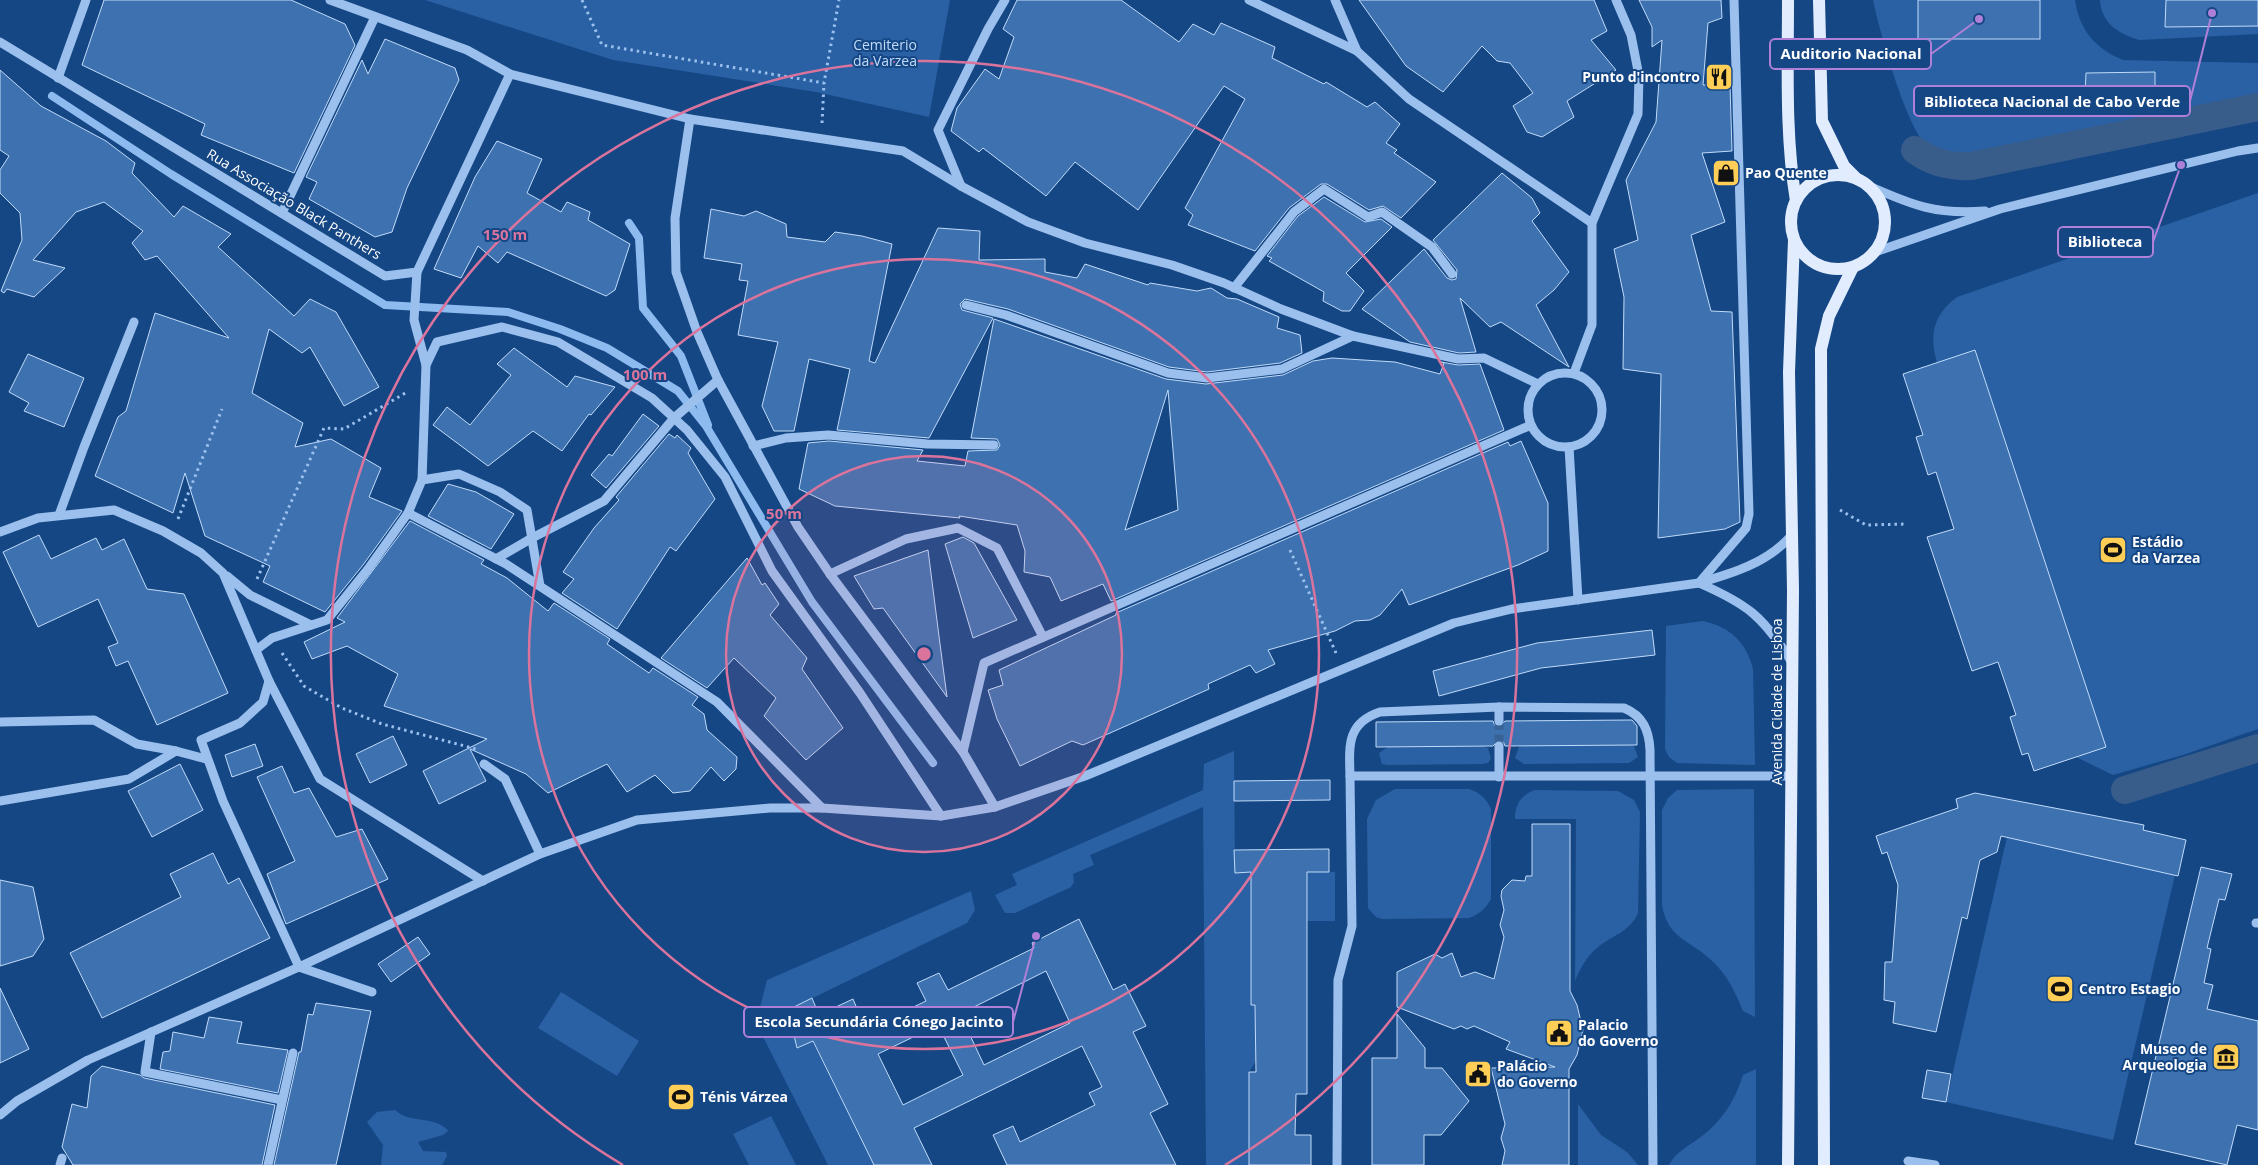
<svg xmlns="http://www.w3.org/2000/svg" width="2258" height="1165" viewBox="0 0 2258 1165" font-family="'Open Sans',sans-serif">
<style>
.green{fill:#2961a4}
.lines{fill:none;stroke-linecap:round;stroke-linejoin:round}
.stream{stroke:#8dbbf0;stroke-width:8}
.canal{stroke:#395d8b;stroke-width:28}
.building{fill:#3e71af;stroke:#c0dbfa;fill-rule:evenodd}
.minor-tunnel{stroke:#396397;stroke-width:9;stroke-dasharray:9 4.5;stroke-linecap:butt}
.path{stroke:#9bc0ed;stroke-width:3;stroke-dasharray:2.5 4;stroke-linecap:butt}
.minor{stroke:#9bc0ed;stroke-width:9}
.major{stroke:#e1edff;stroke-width:12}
.ring{fill:none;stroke:#da749d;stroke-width:2.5}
.labels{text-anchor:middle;stroke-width:4;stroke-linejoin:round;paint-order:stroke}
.park-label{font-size:14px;fill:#c0dbfa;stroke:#164785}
.poi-label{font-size:14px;font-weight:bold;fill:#fff;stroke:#164785;text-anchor:start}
.street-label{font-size:14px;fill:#fff;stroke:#164785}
.centre{fill:#da749d;stroke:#164785;stroke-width:2.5}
.ring-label{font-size:15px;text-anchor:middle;font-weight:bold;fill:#da749d;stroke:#164785;stroke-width:4;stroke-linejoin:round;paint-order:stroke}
.leader{fill:none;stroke:#b080d9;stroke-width:2}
.callout-dot{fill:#b080d9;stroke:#164785;stroke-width:2}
.callout{fill:#164785;stroke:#b080d9;stroke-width:2}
.callout-label{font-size:15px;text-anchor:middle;font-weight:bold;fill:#fff}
</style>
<rect width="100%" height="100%" fill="#164785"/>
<g class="green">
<path d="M425,0H950L929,117L816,92L613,60Z"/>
<path d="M1873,0H2075C2079,29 2095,49 2123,60L2258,63V97L1981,155C1965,156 1947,159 1932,151C1908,137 1879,29 1873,0Z"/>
<path d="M2100,0H2258V34L2139,40C2119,34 2101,23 2100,0Z"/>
<path d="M2258,193V729L2186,754L2113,775L2076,757L1910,372L1937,363C1929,335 1933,315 1957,297Z"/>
<path d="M1703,621C1730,627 1746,642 1753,669L1755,765L1677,763L1669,757L1665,749L1666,626Z"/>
<path d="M1629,745L1634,746L1638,757L1629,763L1524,764L1515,758L1519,747L1524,746Z"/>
<path d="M1482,746L1488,748L1491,758L1488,763L1482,764L1387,765L1382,764L1379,753L1388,747Z"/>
<path d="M1234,751L1235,872H1335V921H1307V908H1251L1252,1005H1307V1033L1256,1034V1061L1249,1072V1165H1206L1203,807L1090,855L1094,865L1073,874L1074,882L1071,887L1015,913H1005L995,895L1017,885L1012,874L1203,790L1204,764Z"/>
<path d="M1395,789H1469C1480,793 1486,798 1491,809V899C1485,909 1480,914 1469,918L1382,919L1376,917L1368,908L1367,819L1376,800Z"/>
<path d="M1754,789L1755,1017L1743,1011C1735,991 1726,973 1710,959C1688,939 1669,939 1662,906V810L1668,798L1677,790Z"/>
<path d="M1534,790L1618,791L1634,800L1640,812L1638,913C1629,933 1612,935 1597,948C1586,957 1580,969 1575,981L1576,819H1515C1515,804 1521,796 1534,790Z"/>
<path d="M2007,837L2175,875L2113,1140L1946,1102Z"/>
<path d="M971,891L975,910L967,923L788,1010L797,1048L812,1041L874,1165H828L756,1023L767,980Z"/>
<path d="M561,992L639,1041L617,1076L538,1028Z"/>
<path d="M1756,1069V1165H1669C1676,1152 1687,1147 1698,1139C1721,1123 1735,1101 1743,1075Z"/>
<path d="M1578,1104L1601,1135L1627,1152L1638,1165H1578Z"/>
<path d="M395,1110C410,1124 430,1115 447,1129L448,1131L443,1135L418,1142L423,1151L446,1152L447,1156L442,1165H381L383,1145L367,1122L377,1112Z"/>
<path d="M771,1116L796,1165H749L733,1134Z"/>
</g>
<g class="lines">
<g class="stream">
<path d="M52,96L171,174L385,305L508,312L560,329L607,348L678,391L706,426L812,602L933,763"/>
<path d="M629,223L639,238L643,308L681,356L708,425"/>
</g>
<g class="canal">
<path d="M1915,150C1932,163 1950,167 1971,166L2258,107"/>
<path d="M2125,790L2258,748"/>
</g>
</g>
<g class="building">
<path d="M104,0H291L345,24L355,45L294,173L201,135L205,124L82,65Z"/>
<path d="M1017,0H1121L1179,42L1193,24L1214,35L1221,23L1275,47L1272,58L1324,84L1326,82L1367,107L1375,102L1400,124L1386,143L1397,150L1394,153L1436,182L1401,218L1383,206L1369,210L1327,184H1321L1289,208L1255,251L1188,225L1193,215L1185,208L1245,99L1224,86L1138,210L1075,162L1046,196L983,148L979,152L951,131L957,108L985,69L999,79L1014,37L1003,29Z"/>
<path d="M1359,0H1594L1607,31L1591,40L1616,70L1567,101L1574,117L1542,137L1527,132L1513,106L1533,93L1510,63L1497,61L1482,46L1443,92L1406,66Z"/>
<path d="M1639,0H1721L1722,18L1708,23L1703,85H1730L1732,151L1702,153L1725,222L1691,235L1711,311L1732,312L1740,522L1725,529L1658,538L1661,374L1623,369L1624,297L1614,249L1638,240L1626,180L1656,122L1662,40L1652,47V27Z"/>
<rect x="1918" y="0" width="122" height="39"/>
<path d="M2166,0H2258V26L2165,27Z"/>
<path d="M385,39L455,68L459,80L407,188L392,232L375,237L309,199L317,182L306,177L362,60L368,74Z"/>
<path d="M0,70L41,106L106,141L135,163L132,173L174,217L183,206L231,234L218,247L294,316L310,299L336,312L379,387L344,406L310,347L302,353L269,329L252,393L303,423L295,447L331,439L381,468L369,497L402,511L363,565L325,612L263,582L270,566L205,536L185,473L173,513L95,476L118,417L126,411L155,313L229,338L157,256L145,260L132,243L143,231L104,202L76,212L33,260L65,268L34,297L7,289L4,293L1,291L22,240L20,213L0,193V170L9,156L0,150Z"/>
<path d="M2155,72V94L2085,95L2086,73Z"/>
<path d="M497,141L542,159L527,193L561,212L567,202L590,212L588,220L630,244L615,290L606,296L507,252L498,263L478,246L461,278L434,269L475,177Z"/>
<path d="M1502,173L1532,198L1540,213L1532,221L1569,272L1554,290L1536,305L1569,367L1501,322L1490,327L1460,298L1476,352L1459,353L1410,342L1362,309L1424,249L1447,278L1452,280L1456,279L1457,270L1433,240Z"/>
<path d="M1324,197L1365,222L1381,219L1392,227L1346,273L1364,291L1350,311H1342L1323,301L1324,292L1269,261L1272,258L1267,256L1298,216Z"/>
<path d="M711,209L744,216L756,211L786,224L787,237L825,242L835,232L862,236L892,244L869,361L875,363L938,228L980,231L979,260L1045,259V272L1077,278L1085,264L1148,285L1150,283L1197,291L1211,288L1227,298L1237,299L1279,317L1277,328L1300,335L1302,353L1280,363L1207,372L1169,367L1008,309L965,299L960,304L962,310L993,318L929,438L837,430L850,369L809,359L794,431H774L762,406L778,342L738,335L748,281L739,280L742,264L704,258Z"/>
<path d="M994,319L1166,379L1206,384L1283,375L1313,361L1332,358L1395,362L1440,374L1444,363L1441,362L1458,365L1480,364L1504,430L1111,601L1103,584L1061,601L1050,577L1024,572L1025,551L1017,525L959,516L960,518L835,506L799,489L808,443L829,441L923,450L917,461L965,466L968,451L997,450L1000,445L997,439L971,438ZM1168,390L1178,510L1125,530Z"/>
<path d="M514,348L567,387L575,376L615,387L591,415L589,414L562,451L533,431L488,466L433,425L447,407L470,425L511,375L497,364Z"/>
<path d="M1975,350L2106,747L2034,771L2028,753L2022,755L2010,717L2016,715L1998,662L1972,671L1927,537L1954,529L1936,472L1928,475L1916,437L1923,435L1903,374Z"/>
<path d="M28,354L84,378L64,427L24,411L29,403L9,392Z"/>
<path d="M643,414L659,426L606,488L591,475L609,454L612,456Z"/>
<path d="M669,434L675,438L677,435L691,448L688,453L715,499L676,551L670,547L617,629L562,593L574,579L563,572L594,528L619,500L616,497Z"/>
<path d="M1521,441L1548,503V551L1518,565L1409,605L1402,589L1380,615L1370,620L1355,621L1335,631L1268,650L1275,664L1256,673L1250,665L1208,684L1209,689L1083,745L1072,741L1020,766L997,719L988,690L1003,685L999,670L1116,615V613L1508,442L1510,446Z"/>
<path d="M448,484L476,492L514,514L491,549L428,516Z"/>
<path d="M410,521L484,560L481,564L507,578L548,611L554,603L610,639L607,644L649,673L653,668L698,697L692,705L704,714L707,730L737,757L736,769L724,781L711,767L690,791L673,793L655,775L627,792L607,764L548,793L526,774L470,749L486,781L439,804L423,771L487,739L384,706L398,674L347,646L312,659L304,642L345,622L337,618Z"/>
<path d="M39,535L51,559L96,538L102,550L124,539L147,589L184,594L228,693L157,725L128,661L116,666L108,647L118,643L98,599L38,627L3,552Z"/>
<path d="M963,537L974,543L1017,620L973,638L945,544Z"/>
<path d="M928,550L940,644L947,697L883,608L874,609L854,576Z"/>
<path d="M747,558L762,585L765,583L779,604L770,615L807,658L802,669L843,728L806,760L764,716L776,698L734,658L707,688L661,658Z"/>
<path d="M1652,630L1655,655L1541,668L1439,696L1433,671L1537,643Z"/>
<path d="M1632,720L1637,726V745L1505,746L1503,741L1499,740L1493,746L1376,747V722L1493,721L1495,726L1499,727L1505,721Z"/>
<path d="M393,736L407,765L370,783L356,754Z"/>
<path d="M255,744L263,766L232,777L225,755Z"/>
<path d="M180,764L203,810L152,837L128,791Z"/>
<path d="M282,766L294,793L309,788L336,837L362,829L388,879L286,924L267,874L295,861L257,777Z"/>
<path d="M1330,780V800L1234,801V781Z"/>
<path d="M1975,793L2144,825L2143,830L2186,840L2178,876L2001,836L1997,852L1980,860L1967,919L1962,917L1936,1032L1893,1023L1895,1002L1884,1000L1885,962H1892L1898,885L1887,852L1882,854L1876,836L1958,808L1956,799Z"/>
<path d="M1532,824H1570V991L1577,1005L1583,1030L1577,1055L1569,1069V1165H1502L1505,1151L1501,1138L1505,1124L1491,1068L1555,1067L1506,1049L1510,1042L1474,1026L1467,1029L1461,1026L1454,1029L1397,1007V972L1435,954L1442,958L1452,953L1461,977L1475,972L1494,979L1504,937L1500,925L1504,910L1501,896L1502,890L1512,880L1525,881L1526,876H1532Z"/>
<path d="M1329,849V872H1307V1094H1296L1295,1135H1311V1165H1249V1072H1256L1255,1005H1251V872L1235,873L1234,850Z"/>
<path d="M213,853L228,884L239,878L270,938L102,1018L70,953L181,897L170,874Z"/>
<path d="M2201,867L2232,874L2225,900L2219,899L2207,948L2211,949L2204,983L2213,985L2207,1009L2258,1021V1130L2237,1125L2227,1165L2135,1144Z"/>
<path d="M0,880L33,887L44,939L33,956L0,966Z"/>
<path d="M1079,919L1113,990L1125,984L1146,1026L1133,1032L1168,1104L1150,1113L1176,1165H1007L993,1135L1013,1126L1020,1142L1095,1105L1089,1093L1102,1087L1082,1046L914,1128L932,1165H874L813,1041L797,1048L788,1010L812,998L819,1015L853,999L866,1030L926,1001L917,983L939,973L948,990L1034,948L1032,943ZM1046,971L1070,1023L984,1065L960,1014ZM938,1025L963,1075L903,1105L878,1054Z"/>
<path d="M418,937L430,954L391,982L378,964Z"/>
<path d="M0,988L29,1049L0,1063Z"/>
<path d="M316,1003L371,1011L336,1165H274L299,1052H301L308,1014L313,1015Z"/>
<path d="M1397,1014L1425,1048V1068H1442L1469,1101L1441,1135H1424V1165H1372V1058H1397Z"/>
<path d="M209,1017L242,1022L237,1043L288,1050L278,1093L160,1069L163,1052L170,1051L173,1032L204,1038Z"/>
<path d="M102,1066L140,1075L144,1078L275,1105L262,1165H73L62,1147L72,1104L87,1108L91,1076Z"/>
<path d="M1927,1070L1951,1074L1946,1102L1922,1098Z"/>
</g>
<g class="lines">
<path class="minor-tunnel" d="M1499,721V746"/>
<g class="path">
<path d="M582,0L602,45L824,83L839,0"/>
<path d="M822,123L824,83"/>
<path d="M1840,510L1866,525L1907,524"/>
<path d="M178,519L222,409"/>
<path d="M1290,550L1336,653"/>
<path d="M257,579L324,428L344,429L407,392"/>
<path d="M282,653L304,686L342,708L382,724L476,749"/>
</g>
<g class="minor">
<path d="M330,0L467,50L510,74L690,119"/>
<path d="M1249,0L1357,51L1409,99L1592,223"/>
<path d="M1335,0L1357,51"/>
<path d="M0,42L385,276L417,272L510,74"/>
<path d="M58,78L86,0"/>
<path d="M961,186L938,130L988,29L1005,0"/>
<path d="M1869,186C1912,205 1936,215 1985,211"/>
<path d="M282,213L375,17"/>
<path d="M1875,252L2000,209L2238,151L2258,148"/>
<path d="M417,272L414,320L426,365"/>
<path d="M1234,288L1294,212L1324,189L1368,217L1382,212L1432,247L1452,274"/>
<path d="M966,305L1006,315L1168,373L1207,378L1282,369L1353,336"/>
<circle cx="1565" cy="410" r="37"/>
<path d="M1574,373L1592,325V223L1638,114L1639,76L1631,35L1616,0"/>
<path d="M1538,384L1484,358L1458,359L1353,336L1281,309L1224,283L1172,265L1085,243L1028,222L961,186L903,151L690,119L675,218L676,272L697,332L718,380L798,527L830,574L963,752L995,807L1085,776L1454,623L1512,609L1699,583C1733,573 1767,563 1791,536"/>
<path d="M753,446L786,438L828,435L927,444L994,445"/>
<path d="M1569,447L1578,600"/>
<path d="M422,480L426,365L437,342L502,327L558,342L652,398L687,430L725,477L772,571L860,693L941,816"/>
<path d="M59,515L84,447L134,322"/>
<path d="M0,532L38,518L114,510L163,531L201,553L223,573L269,681L263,702L240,723L201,740L223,801L299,967L540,854L637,820L770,808H822L941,816L995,807"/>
<path d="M496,559L532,538L604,501L674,418L718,380"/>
<path d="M830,574L906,539L958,528L997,548L1043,637"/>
<path d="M227,576L250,595L311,625"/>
<path d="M1699,583L1746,528L1749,514L1734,0"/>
<path d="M1699,583C1747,604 1763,616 1791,661"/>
<path d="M540,586L527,510L500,492L459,474L422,480L408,513L506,564L717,702L822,808"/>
<path d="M256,650L272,638L327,620L368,569L408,513"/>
<path d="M269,681L320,779L483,881"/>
<path d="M1499,721V707"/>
<path d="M0,722L94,720L137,744L176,751L206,759"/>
<path d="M963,752L984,663L1531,425"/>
<path d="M484,764L505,779L540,854"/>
<path d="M1350,776C1349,745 1347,723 1380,712L1499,707L1624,708C1643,716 1649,730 1650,750L1653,1165"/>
<path d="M1499,777V746"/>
<path d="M0,801L129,779L176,751"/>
<path d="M2256,923H2258"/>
<path d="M151,1032L145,1072L282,1100"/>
<path d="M0,1115L17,1101L88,1060L299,967L372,992"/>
<path d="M1908,1161L1935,1165"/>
<path d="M60,1165L62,1158"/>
<path d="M268,1165L293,1053"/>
<path d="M1337,1165L1338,980L1352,926L1350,776H1791"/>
</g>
<g class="major">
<path d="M1788,0C1788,67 1785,135 1796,201"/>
<path d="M1819,0L1822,121L1844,166L1857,179"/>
<circle cx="1838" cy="222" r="47"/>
<path d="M1788,1165L1793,590L1789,372L1794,240"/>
<path d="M1824,1165L1821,349L1829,316L1853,267"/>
</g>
</g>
<circle cx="924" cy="654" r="198" fill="#da749d" fill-opacity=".12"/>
<g class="ring">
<circle cx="924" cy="654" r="198"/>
<circle cx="924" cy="654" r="395"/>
<path d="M623 1165A593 593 0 1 1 1225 1165"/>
</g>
<defs>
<g id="restaurant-square" transform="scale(1.4375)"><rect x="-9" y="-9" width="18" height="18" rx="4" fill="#ffce57" stroke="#164785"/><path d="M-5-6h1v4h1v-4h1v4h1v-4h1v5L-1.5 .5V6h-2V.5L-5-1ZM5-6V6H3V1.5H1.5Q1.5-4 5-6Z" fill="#111"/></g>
<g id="shop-square" transform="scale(1.4375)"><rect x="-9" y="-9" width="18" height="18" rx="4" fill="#ffce57" stroke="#164785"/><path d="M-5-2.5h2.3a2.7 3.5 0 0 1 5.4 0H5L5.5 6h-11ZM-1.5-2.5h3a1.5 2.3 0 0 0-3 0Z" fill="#111"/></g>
<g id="stadium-square" transform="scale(1.4375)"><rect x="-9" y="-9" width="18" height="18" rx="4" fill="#ffce57" stroke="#164785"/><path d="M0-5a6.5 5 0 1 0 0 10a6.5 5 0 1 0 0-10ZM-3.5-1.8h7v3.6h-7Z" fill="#111"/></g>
<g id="civic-square" transform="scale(1.4375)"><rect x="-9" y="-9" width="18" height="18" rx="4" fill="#ffce57" stroke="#164785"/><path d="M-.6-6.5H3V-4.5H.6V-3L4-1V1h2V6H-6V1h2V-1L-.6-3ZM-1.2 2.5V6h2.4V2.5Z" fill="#111"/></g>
<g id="museum-square" transform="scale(1.4375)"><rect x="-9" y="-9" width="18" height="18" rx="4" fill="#ffce57" stroke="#164785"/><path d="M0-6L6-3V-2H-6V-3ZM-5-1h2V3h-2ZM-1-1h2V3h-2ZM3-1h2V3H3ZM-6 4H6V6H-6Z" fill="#111"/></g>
</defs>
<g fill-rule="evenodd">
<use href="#restaurant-square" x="1719" y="77"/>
<use href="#shop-square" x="1726" y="173"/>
<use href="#stadium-square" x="2113" y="550"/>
<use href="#stadium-square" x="2060" y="989"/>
<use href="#civic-square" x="1559" y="1033"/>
<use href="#museum-square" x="2226" y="1057"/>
<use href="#civic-square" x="1478" y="1074"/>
<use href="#stadium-square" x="681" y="1097"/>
</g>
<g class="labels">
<g class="park-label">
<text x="885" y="50">Cemiterio<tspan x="885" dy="16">da Varzea</tspan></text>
</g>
<g class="poi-label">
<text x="1700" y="82" text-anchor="end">Punto d'incontro</text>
<text x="1745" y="178">Pao Quente</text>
<text x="2132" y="547">Estádio<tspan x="2132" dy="16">da Varzea</tspan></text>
<text x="2079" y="994">Centro Estagio</text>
<text x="1578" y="1030">Palacio<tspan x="1578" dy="16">do Governo</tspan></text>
<text x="2207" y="1054" text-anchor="end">Museo de<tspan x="2207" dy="16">Arqueologia</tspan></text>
<text x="1497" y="1071">Palácio<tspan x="1497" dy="16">do Governo</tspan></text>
<text x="700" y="1102">Ténis Várzea</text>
</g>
<g class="street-label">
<text transform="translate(294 204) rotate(31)" y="5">Rua Associação Black Panthers</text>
<text transform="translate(1777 702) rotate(-90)" y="5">Avenida Cidade de Lisboa</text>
</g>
</g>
<circle cx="924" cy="654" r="8" class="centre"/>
<g class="ring-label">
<text x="505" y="240">150 m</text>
<text x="645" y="380">100 m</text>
<text x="784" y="519">50 m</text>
</g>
<path class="leader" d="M1979 19L1931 54M2212 13L2190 101M2181 165L2153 242M1036 936L1013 1022"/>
<g class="callout-dot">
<circle cx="1979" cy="19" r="5"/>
<circle cx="2212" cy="13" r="5"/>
<circle cx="2181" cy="165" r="5"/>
<circle cx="1036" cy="936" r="5"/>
</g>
<g class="callout">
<rect x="1770" y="39" width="161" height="30" rx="5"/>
<rect x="1914" y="86" width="276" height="30" rx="5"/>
<rect x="2058" y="227" width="95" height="30" rx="5"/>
<rect x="744" y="1007" width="269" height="30" rx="5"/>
</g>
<g class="callout-label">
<text x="1851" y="59">Auditorio Nacional</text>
<text x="2052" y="107">Biblioteca Nacional de Cabo Verde</text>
<text x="2105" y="247">Biblioteca</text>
<text x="879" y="1027">Escola Secundária Cónego Jacinto</text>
</g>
</svg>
